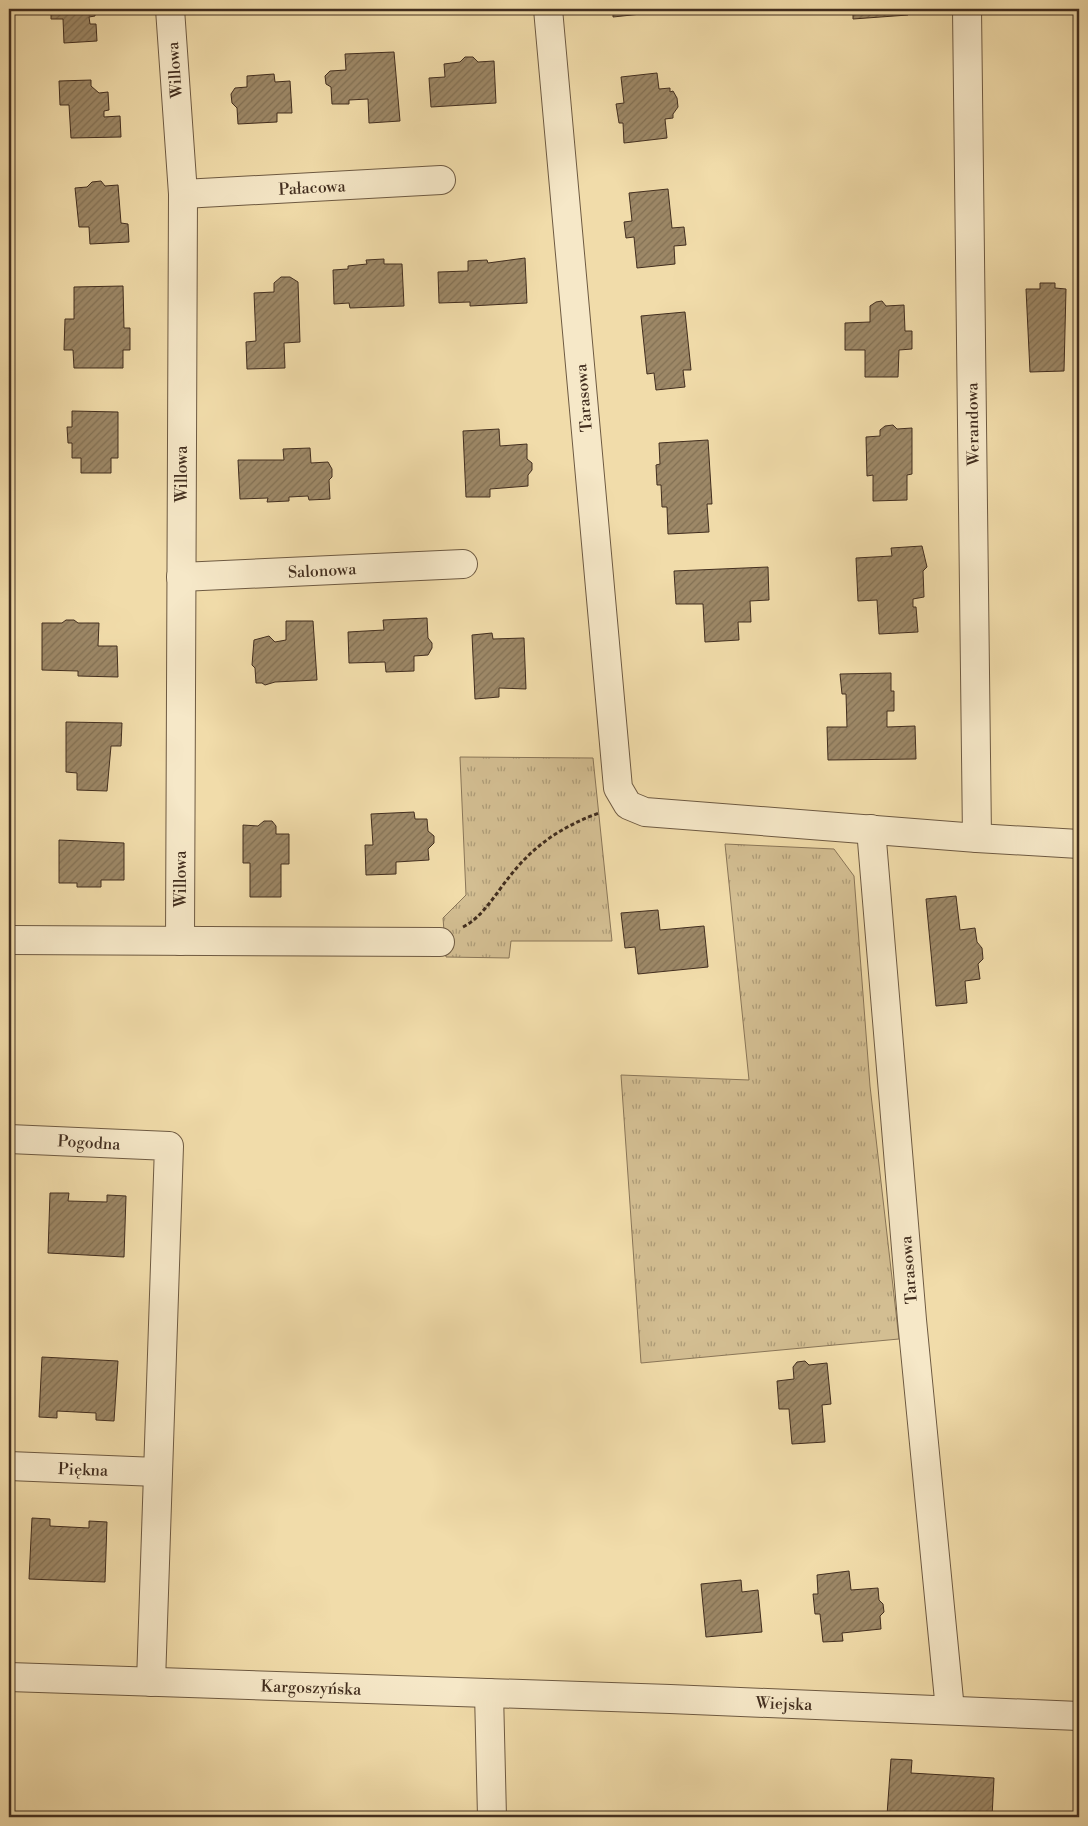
<svg xmlns="http://www.w3.org/2000/svg" width="1088" height="1826" viewBox="0 0 1088 1826" font-family="'Libre Bodoni',serif">
<style>
.grass{fill:url(#grass-tufts);stroke:#8a7658}
.building{fill:url(#building-hatch);stroke:#422e1f}
.lines{fill:none;stroke-linecap:round;stroke-linejoin:round}
.minor-casing{stroke:#6e5a42;stroke-width:30}
.path{stroke:#422e1f;stroke-width:3;stroke-dasharray:4 2.5;stroke-linecap:butt}
.minor{stroke:#f6e8c8;stroke-width:28}
.labels{text-anchor:middle;stroke-width:4;stroke-linejoin:round;paint-order:stroke}
.street-label{font-size:16px;fill:#422e1f;stroke:#f6e8c8}
</style>
<defs>
<pattern id="grass-tufts" width="24" height="20" patternUnits="userSpaceOnUse" patternTransform="scale(1.25)"><rect width="24" height="20" fill="#d3be92"/><path d="M3 7l-1-3M5 7V3M7 7l1-3M15 17l-1-3M17 17v-4M19 17l1-3" fill="none" stroke="#ad9b77"/></pattern>
<pattern id="building-hatch" width="6" height="6" patternUnits="userSpaceOnUse" patternTransform="scale(1.25)"><rect width="6" height="6" fill="#9d8867"/><path d="M-1 1l2-2M0 6l6-6M5 7l2-2" fill="none" stroke="#827054"/></pattern>
</defs>
<rect width="100%" height="100%" fill="#f1dcaa"/>
<filter id="stains"><feTurbulence type="fractalNoise" baseFrequency=".004" numOctaves="4"/><feColorMatrix values="0 0 0 0 .2 0 0 0 0 .09 0 0 0 0 .02 0 0 0 .5 -.17"/></filter>
<radialGradient id="worn" r=".72"><stop offset=".6" stop-color="#630" stop-opacity="0"/><stop offset="1" stop-color="#630" stop-opacity=".3"/></radialGradient>
<g class="grass">
<path d="M460,757L593,758L612,941H511L509,958L446,957L443,918L466,895Z"/>
<path d="M725,844L834,849L854,876L870,1086L899,1339L641,1363L621,1075L749,1080Z"/>
</g>
<g class="building">
<path d="M51,9H95V16L89,17L90,24H96L97,41L64,43L63,19H51Z"/>
<path d="M613,9H640L641,14L613,17Z"/>
<path d="M853,9H908V15L853,19Z"/>
<path d="M394,52L400,121L369,123L368,99L349,100V104H332L331,87L326,84L325,76L330,71L346,70L345,54Z"/>
<path d="M465,57H473L478,62L494,61L496,103L431,107L429,78L445,77L444,64L460,62Z"/>
<path d="M657,73L659,89L670,88V92L673,91L677,98L678,107L673,114V118L665,119L667,138L624,143L623,123H619L616,104L624,103L621,77Z"/>
<path d="M274,74L275,82L290,81L292,113H277V122L238,124L237,108L232,103L231,94L235,88L247,87V76Z"/>
<path d="M91,80V86L99,93L108,92L109,110L104,111V117L120,116L121,137L71,138L69,105H60L59,81Z"/>
<path d="M101,181L105,186L118,185L121,223L128,224L129,242L90,244L89,227H79L75,188L87,187L92,182Z"/>
<path d="M668,189L672,228L684,227L686,245L674,246L675,264L637,268L634,237L626,238L624,222L632,221L629,193Z"/>
<path d="M525,258L527,303L470,306V302L439,303L438,272L468,271V261L487,260L488,263Z"/>
<path d="M384,259V264H402L404,306L350,308L349,303L334,304L333,270L348,269V266L367,264L366,260Z"/>
<path d="M281,277H290L298,282L300,342L284,343L285,368L247,369L246,342L256,341L254,293L274,292V283Z"/>
<path d="M1040,283H1055V288L1066,289L1064,371L1030,372L1026,289H1040Z"/>
<path d="M123,286L124,328H130V350H123V368H74L73,350H64L65,319H74V287Z"/>
<path d="M882,301L886,306L904,305L905,331H912V349L899,350L898,377H865V350H845V323L870,322V306L876,302Z"/>
<path d="M685,312L691,370H683L685,387L656,390L654,373L647,374L641,316Z"/>
<path d="M72,411L118,412V458H111V473H81V458H72V443H68L67,427H72Z"/>
<path d="M893,425L897,429L912,428V474L907,475V500L873,501V475L867,476L866,437L880,436V430L885,426Z"/>
<path d="M499,429L500,446L527,444V459L532,463V470L528,475V486L490,489V497H466L463,431Z"/>
<path d="M708,440L712,504H707L709,532L668,534L667,507H662L661,485H657L656,465L660,464L659,443Z"/>
<path d="M310,448L311,463L328,462L332,469V477L329,480L330,499L309,500L308,496L289,497V501L267,502L268,498L240,499L238,460H284L283,449Z"/>
<path d="M922,546L927,567L923,571L924,597L913,599V607H916L918,632L879,634L877,600L858,601L856,558L892,556L891,548Z"/>
<path d="M768,567L769,600L750,601L751,622H738L739,640L705,642L703,604H676L674,571Z"/>
<path d="M427,618L428,638L432,643V648L428,655L414,656V671L386,672L385,662L349,663L348,632L384,630L383,620Z"/>
<path d="M66,620H74L78,623H99L98,646H117L118,677L78,676V671L42,670V623H62Z"/>
<path d="M286,621H313L317,680L275,682L265,685L262,683H256L255,668L252,665L254,640L269,636L275,642L286,640Z"/>
<path d="M492,633L493,639L524,638L526,689L499,688V697L475,699L472,635Z"/>
<path d="M891,673V691H894V711H887V727L915,726L916,759L828,760L827,727H847L846,694H842L840,674Z"/>
<path d="M66,722L122,723L121,746H111L107,791L77,790V773L66,772Z"/>
<path d="M414,812L415,819H427L428,831L434,836V843L428,849L429,860L396,862V874L366,875L365,845H373L371,814Z"/>
<path d="M264,821H272L276,826V834H289V864H281V897H250V863H243V825L258,826Z"/>
<path d="M59,840L124,843V880H101V887H77V883H59Z"/>
<path d="M956,896L960,930L975,928L977,942L982,948L983,959L978,964L980,979L965,981L967,1003L936,1006L926,899Z"/>
<path d="M658,910L660,930L704,926L708,967L638,974L635,947L625,948L621,913Z"/>
<path d="M50,1193H69L68,1201L107,1202V1195L126,1196L124,1257L48,1253Z"/>
<path d="M42,1357L118,1361L114,1421L96,1420V1413L57,1411V1418L39,1417Z"/>
<path d="M805,1361L809,1365L827,1363L831,1404L822,1405L825,1442L792,1444L789,1409H779L777,1381L794,1379L793,1367L797,1362Z"/>
<path d="M32,1518L50,1519V1526L89,1528V1521L107,1522L105,1582L29,1579Z"/>
<path d="M849,1571L851,1590L878,1588L879,1600L883,1604L884,1612L880,1616L881,1629L842,1633L843,1641L823,1642L820,1614H815L813,1594H818L817,1575Z"/>
<path d="M741,1580L742,1592L758,1590L762,1632L706,1637L701,1584Z"/>
<path d="M891,1759L912,1760L911,1773L994,1778L992,1817L887,1815Z"/>
</g>
<g class="lines">
<g class="minor-casing">
<g id="minor">
<path d="M170,9L183,194L180,941"/>
<path d="M548,9L618,788L628,805L645,812L977,838L1079,844"/>
<path d="M967,9L977,838"/>
<path d="M183,194L441,180"/>
<path d="M181,577L463,564"/>
<path d="M871,829L912,1320L950,1710"/>
<path d="M9,940L440,942"/>
<path d="M9,1139L169,1146L151,1682"/>
<path d="M9,1466L157,1472"/>
<path d="M9,1677L670,1699L1079,1716"/>
<path d="M489,1693L492,1817"/>
</g>
</g>
<path class="path" d="M463,927C483,917 496,893 510,876C534,845 563,826 599,813"/>
<use href="#minor" class="minor"/>
</g>
<g class="labels">
<g class="street-label">
<text transform="translate(174 70) rotate(-94)" y="6">Willowa</text>
<text transform="translate(312 187) rotate(-3)" y="6">Pałacowa</text>
<text transform="translate(583 398) rotate(-95)" y="6">Tarasowa</text>
<text transform="translate(972 424) rotate(-91)" y="6">Werandowa</text>
<text transform="translate(181 474) rotate(-90)" y="6">Willowa</text>
<text transform="translate(322 570) rotate(-3)" y="6">Salonowa</text>
<text transform="translate(180 879) rotate(-90)" y="6">Willowa</text>
<text transform="translate(89 1142) rotate(3)" y="6">Pogodna</text>
<text transform="translate(908 1270) rotate(-95)" y="6">Tarasowa</text>
<text transform="translate(83 1469) rotate(2)" y="6">Piękna</text>
<text transform="translate(311 1687) rotate(2)" y="6">Kargoszyńska</text>
<text transform="translate(784 1703) rotate(2)" y="6">Wiejska</text>
</g>
</g>
<rect width="1088" height="1826" fill="none" stroke="#f1dcaa" stroke-width="30"/>
<rect x="10" y="10" width="1068" height="1806" fill="none" stroke="#422e1f" stroke-width="2.5"/>
<rect x="15" y="15" width="1058" height="1796" fill="none" stroke="#422e1f"/>
<rect width="100%" height="100%" filter="url(#stains)"/>
<rect width="100%" height="100%" fill="url(#worn)"/>
</svg>
